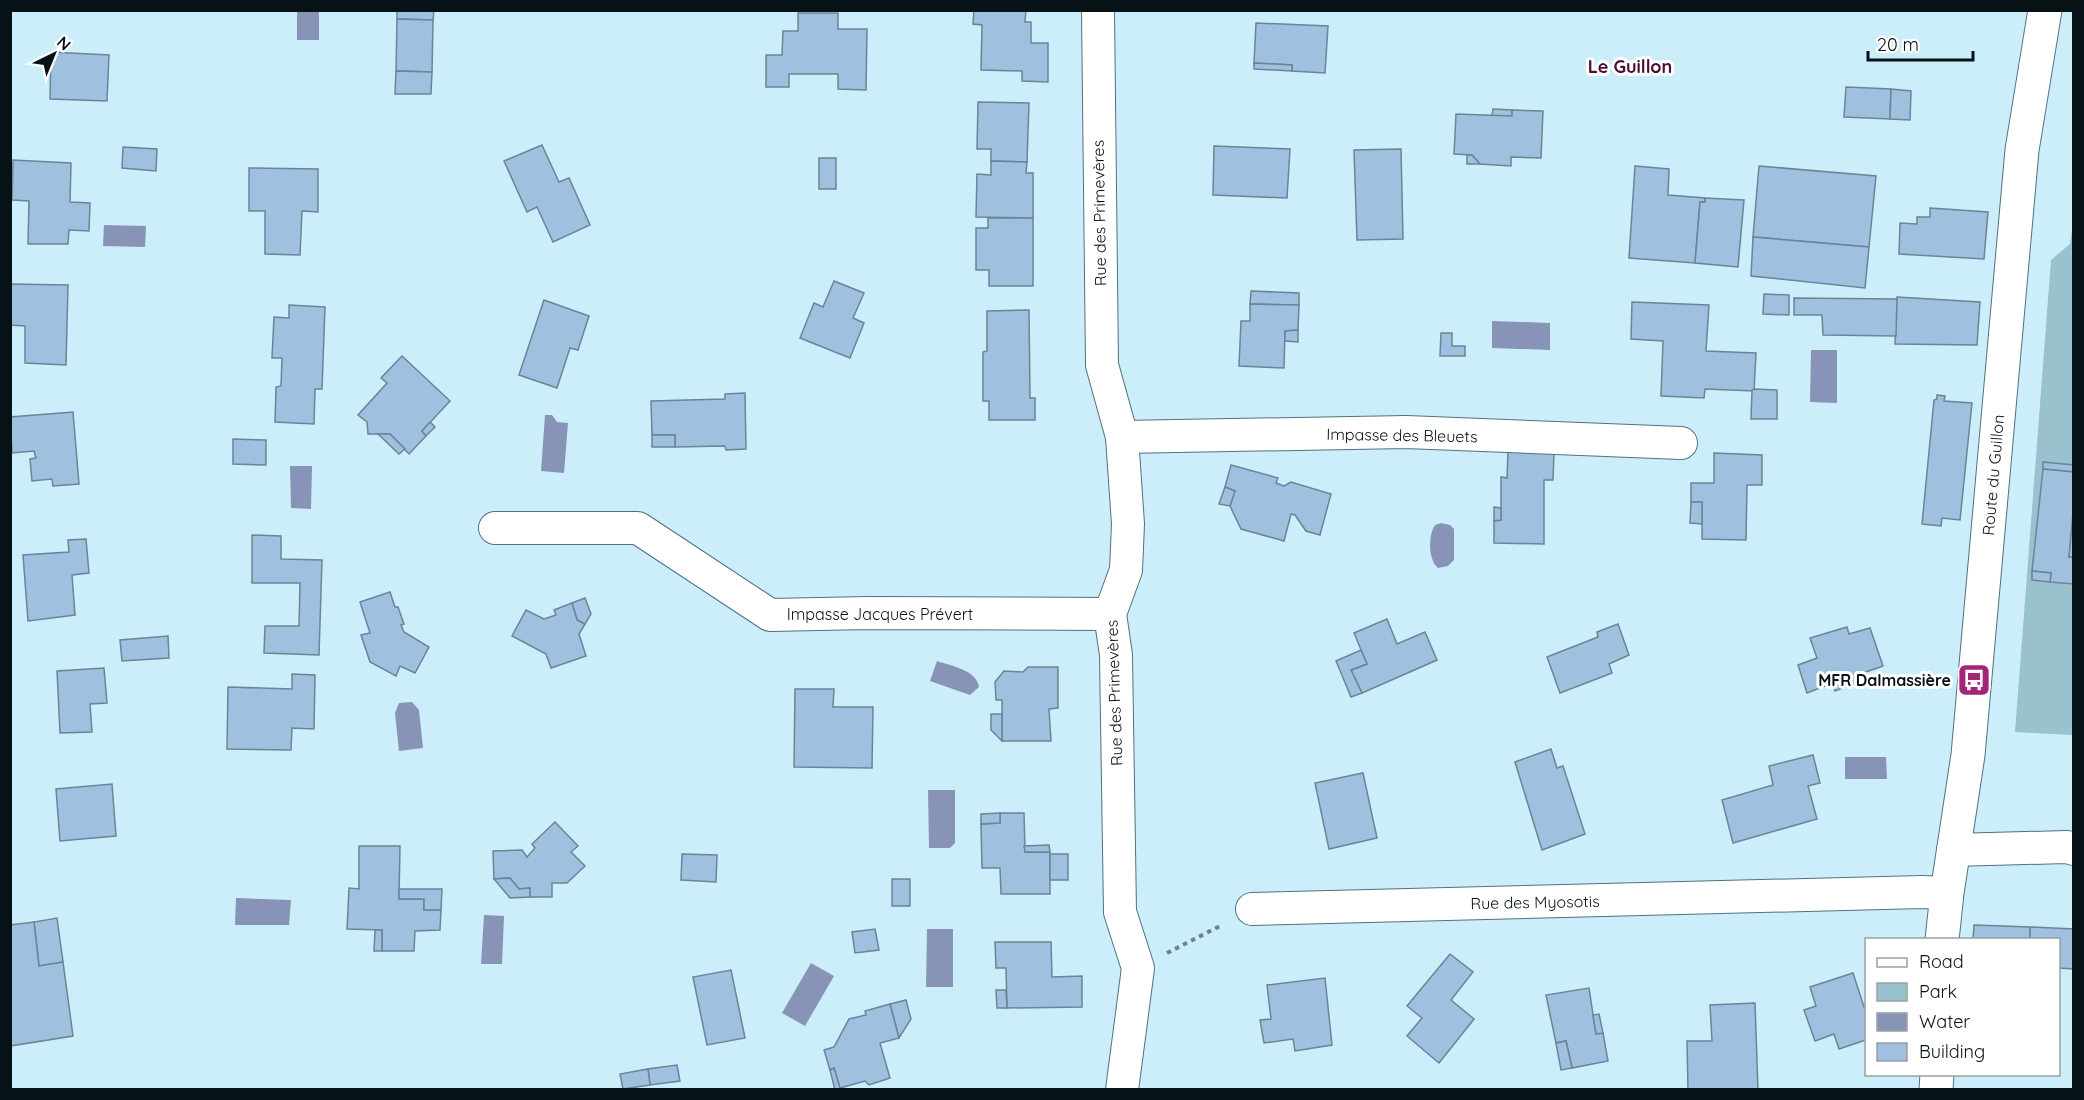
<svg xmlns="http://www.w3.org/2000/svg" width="2084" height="1100" viewBox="0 0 2084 1100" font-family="Quicksand,sans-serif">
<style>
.park{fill:#9ac1ce}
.water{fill:#8793b7}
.building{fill:#9fc0de;stroke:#6e8397;stroke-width:1.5}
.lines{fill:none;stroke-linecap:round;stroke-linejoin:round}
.minor-casing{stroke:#52717c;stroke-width:34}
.tertiary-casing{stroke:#52717c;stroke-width:35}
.path{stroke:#6d858d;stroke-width:4;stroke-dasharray:4.5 4.5;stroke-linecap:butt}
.minor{stroke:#fff;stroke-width:32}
.tertiary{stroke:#fff;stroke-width:33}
.labels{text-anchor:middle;stroke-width:6;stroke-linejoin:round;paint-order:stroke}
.street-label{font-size:16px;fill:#061216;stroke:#fff}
.poi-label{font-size:16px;font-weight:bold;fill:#061216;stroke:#fff;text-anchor:end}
.neighbourhood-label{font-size:18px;font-weight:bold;fill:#4a0d33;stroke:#fff}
</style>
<rect width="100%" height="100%" fill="#cbeefa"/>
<path class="park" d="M2073,223V735L2015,732L2051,260L2070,244Z"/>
<g class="water">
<rect x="297" y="11" width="22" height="29"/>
<path d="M104,225L146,226L145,247L103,246Z"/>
<path d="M1492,321L1550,323V350L1492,348Z"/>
<path d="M1811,350H1837V403L1810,402Z"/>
<path d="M545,415H552L557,422L568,423L564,473L541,471Z"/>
<path d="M290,466H312L311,509L291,508Z"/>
<path d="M1441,523L1450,525L1454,529V560L1448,566L1438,568C1428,560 1428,535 1435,525Z"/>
<path d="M937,661C951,666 977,670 979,687L970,695L930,681Z"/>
<path d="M412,702L419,710L423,748L399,751L395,713L399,703Z"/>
<path d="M1845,757H1886L1887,779H1845Z"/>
<path d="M928,790H955V843L950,848H929Z"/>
<path d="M236,898L291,900L289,925H235Z"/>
<path d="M484,915L504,916L502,964H481Z"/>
<path d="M927,929H953V987H926Z"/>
<path d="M811,963L834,976L805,1026L782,1013Z"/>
</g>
<g class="building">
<path d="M397,10H434L433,20L397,19Z"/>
<path d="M974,10H1026L1025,22H1031V43H1048V82L1022,81V71L981,70L982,25L973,24Z"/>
<path d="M798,13H838V29H867L866,90L838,89V74H789V87H766V55H782L783,31H798Z"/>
<path d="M397,19L433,20L432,72L396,71Z"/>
<path d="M1256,23L1328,26L1325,73L1292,71V65L1254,63Z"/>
<path d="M51,52L109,55L107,101L50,99Z"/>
<path d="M1254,63L1292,65V71L1254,69Z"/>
<path d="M396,71L432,72L431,94H395Z"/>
<path d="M1846,87L1891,89L1890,119L1844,117Z"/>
<path d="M1891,89L1911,91L1910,120L1890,119Z"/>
<path d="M978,102L1029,103L1027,162L991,161V149H977Z"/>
<path d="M1493,109L1512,110V116H1492Z"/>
<path d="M1512,110L1543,111L1541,158L1511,157V166L1480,164L1472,155L1454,154L1456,114L1512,116Z"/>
<path d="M542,145L559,182L569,178L590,225L553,242L537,207L527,212L504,161Z"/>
<path d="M1214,146L1290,149L1287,198L1213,195Z"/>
<path d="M123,147L157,149L156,171L122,168Z"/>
<path d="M1401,149L1403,239L1357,240L1354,150Z"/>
<path d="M1467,155H1472L1480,164H1467Z"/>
<rect x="819" y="158" width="17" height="31"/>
<path d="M13,160L71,163L70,202L90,203L89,231L69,230L68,244H28L29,201L12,200Z"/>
<path d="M991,161L1027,162L1026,173H1033V218L976,217L977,174L991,175Z"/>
<path d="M1635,166L1669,169L1668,195L1705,198V202H1700L1695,263L1629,258Z"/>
<path d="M1759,166L1876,176L1869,247L1753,237Z"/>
<path d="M249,168L318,169V212L302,211L300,255L265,254V211H249Z"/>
<path d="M1705,198L1744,200L1738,267L1695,263L1700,202H1705Z"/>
<path d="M1930,208L1988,212L1984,259L1899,254L1900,223L1917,224V217H1930Z"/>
<path d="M988,218H1033V286H989V270H976V228H988Z"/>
<path d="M1753,237L1869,247L1865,288L1751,276Z"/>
<path d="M834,281L864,293L853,318L864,323L850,358L800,338L814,303L823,307Z"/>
<path d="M10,284L68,285L66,365L25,363V326L10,325Z"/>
<path d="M1251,291L1299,293V305L1250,304Z"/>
<path d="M1764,294L1789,295V315L1763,314Z"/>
<path d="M1897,297L1980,302L1977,345L1895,344Z"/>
<path d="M1794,298L1897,299L1896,336L1823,335L1822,315H1794Z"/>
<path d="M544,300L589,316L578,350L570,348L557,388L519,375Z"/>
<path d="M1632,302L1709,305L1706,351L1756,353L1754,391L1705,389L1704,398L1661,396L1663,341L1631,339Z"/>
<path d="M1250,304L1299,305L1298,330L1285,331L1284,368L1239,366L1241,321H1250Z"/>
<path d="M289,305L325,307L322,389H315L314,424L275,422L276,387L281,386L282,358H272L274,317L289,318Z"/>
<path d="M1029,310L1030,398H1035V420H989V401H983V352L987,351V311Z"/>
<path d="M1298,330V342L1285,341V331Z"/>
<path d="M1441,333H1452V346H1465V356H1440Z"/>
<path d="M402,356L450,401L422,431L426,436L409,454L390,434H368L367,422L358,415L387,383L381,378Z"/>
<path d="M1754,389L1777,390V419H1751L1752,390Z"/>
<path d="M745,393L746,449L726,450L725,446L675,447V435H652L651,401L725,399V394Z"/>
<path d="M1937,395L1945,396L1944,401L1972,403L1960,520L1942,518L1941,526L1922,524L1934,400L1937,399Z"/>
<path d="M73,412L79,484L53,486L52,479L32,481L30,459L36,458L34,451L12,453L10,417Z"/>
<path d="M430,422L435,427L426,436L422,431Z"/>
<path d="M378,434H390L405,449L399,454Z"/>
<rect x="652" y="435" width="23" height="12"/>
<path d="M233,439L266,440V465L233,464Z"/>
<path d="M1508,452L1554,453L1553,480H1544V544L1494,543V521L1501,520V477L1507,478Z"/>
<path d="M1714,453L1762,455V485H1747L1746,540L1702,539V502H1691V483H1714Z"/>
<path d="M2043,462L2074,465V472L2043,469Z"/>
<path d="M1231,465L1278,478L1276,483L1284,486L1291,482L1331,494L1320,535L1306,531L1295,515L1291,514L1284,541L1241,529L1230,506L1235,491L1225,487Z"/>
<path d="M2043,469L2074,472V513L2069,557H2074V584L2050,582L2051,573L2032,571Z"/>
<path d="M1225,487L1235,491L1230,506L1219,504Z"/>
<path d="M1691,502H1702V524L1690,523Z"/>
<path d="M1494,507L1501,508V520L1494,521Z"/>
<path d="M2073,513H2074V557H2069Z"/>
<path d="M252,535L281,536V559L322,560L319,655L264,653L265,626H299L300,583H252Z"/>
<path d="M86,539L89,573L72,575L75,615L28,621L23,555L69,552L68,540Z"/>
<path d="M2032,571L2051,573L2050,582L2032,580Z"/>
<path d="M390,592L395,607H398L404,624L401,625L404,632L429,647L415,673L400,666L396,676L370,662L361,635L370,633L360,602Z"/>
<path d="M585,598L591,614L585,624L577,620L572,603Z"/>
<path d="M572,603L577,620L585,624L579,634L586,656L551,668L546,654L512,636L526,610L544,619L556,615L554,610Z"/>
<path d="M1387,619L1397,644L1425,632L1437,660L1362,693L1351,670L1367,664L1354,633Z"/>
<path d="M1618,624L1629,655L1609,664L1612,673L1560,693L1547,657L1598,637L1597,632Z"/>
<path d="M1847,627L1849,634L1870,628L1883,666L1860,674L1863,680L1835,691L1831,679L1824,682L1825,686L1807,693L1798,665L1817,658L1810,638Z"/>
<path d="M168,636L169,658L122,661L120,640Z"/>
<path d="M1361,650L1367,664L1351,670L1362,693L1351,697L1336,661Z"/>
<path d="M1028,667H1058V708L1049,709L1051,741H1002V700H996L995,682L1004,671L1023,672Z"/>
<path d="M104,668L107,703L90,704L92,732L60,733L57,671Z"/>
<path d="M292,674L315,675L314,729L292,728L291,750L227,749L228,687L292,689Z"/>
<path d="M795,689H834L833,707H873L872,768L794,767Z"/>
<path d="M991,714H1002V741L991,730Z"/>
<path d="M1551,749L1557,768L1563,766L1585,834L1542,850L1515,762Z"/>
<path d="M1813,755L1820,783L1808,786L1817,819L1733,843L1722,800L1773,785L1769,766Z"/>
<path d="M1363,773L1377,838L1329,849L1315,783Z"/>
<path d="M112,784L116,836L60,841L56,789Z"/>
<path d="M1000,813H1024L1025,852H1050V894H1001L1000,868H982L981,824L1000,823Z"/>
<path d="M1000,813V823L981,824V814Z"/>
<path d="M555,822L578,846L571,852L585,866L567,883H552V897H530V888L519,889L510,878L494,879L493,851L522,850L527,857L535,848L532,844Z"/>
<path d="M1049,845L1050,852H1025L1024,846Z"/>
<path d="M359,846H400L399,899H424V910H441L440,930L415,931L414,951H382V930L347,929L349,888L359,889Z"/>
<path d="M682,854L717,855L716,882L681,880Z"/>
<rect x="1050" y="854" width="18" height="26"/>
<path d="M510,878L519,889L530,888V897L510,898L494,879Z"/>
<rect x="892" y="879" width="18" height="27"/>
<path d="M399,889H442L441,910H424V899H399Z"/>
<path d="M57,918L63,962L39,966L34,922Z"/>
<path d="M34,922L39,966L63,962L73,1036L10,1046V925Z"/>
<path d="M1974,925L2030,927V940H1973Z"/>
<path d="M2030,927L2074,929V969L2058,968V940H2030Z"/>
<path d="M875,929L879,950L855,953L852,932Z"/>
<path d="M375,930H382V951H374Z"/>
<path d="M995,942H1051L1052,977L1082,976V1007L1007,1008L1006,968H996Z"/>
<path d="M1450,954L1473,972L1451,1000L1474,1019L1439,1063L1407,1036L1422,1018L1407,1006Z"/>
<path d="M731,970L745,1038L707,1045L693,977Z"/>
<path d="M1853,973L1864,1007L1866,1006V1040L1839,1049L1834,1034L1815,1041L1804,1010L1816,1006L1810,987Z"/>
<path d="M1325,978L1332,1045L1295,1051L1293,1039L1264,1043L1260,1020L1271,1019L1267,985Z"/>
<path d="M1589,988L1596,1034L1603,1033L1608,1061L1572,1068L1566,1041L1556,1043L1546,995Z"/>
<path d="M996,990H1006L1007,1008H997Z"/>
<path d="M906,1000L911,1019L899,1038L890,1004Z"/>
<path d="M1755,1003L1758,1090H1688L1687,1041H1712L1710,1005Z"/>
<path d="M890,1004L899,1038L880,1043L890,1078L869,1085L865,1081L840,1088L834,1068L830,1070L824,1050L834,1047L849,1019L866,1015L865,1011Z"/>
<path d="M1599,1014L1603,1033L1596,1034L1593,1015Z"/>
<path d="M1566,1041L1572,1068L1561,1070L1556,1043Z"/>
<path d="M677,1065L680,1081L650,1085L648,1069Z"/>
<path d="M834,1068L840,1088L837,1090H835L830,1070Z"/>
<path d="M648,1069L650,1085L623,1089L620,1074Z"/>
</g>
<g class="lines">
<g class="minor-casing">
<g id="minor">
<path d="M1098,10L1102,365L1122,437L1128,524L1126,570L1110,614L1116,655L1120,912L1138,968L1122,1090"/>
<path d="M1122,437L1406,432L1681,443"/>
<path d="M495,528H638L770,615L868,613L1110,614"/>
<path d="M1953,850L2067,847L2074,849"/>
<path d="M1252,909L1922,892L1947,893"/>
</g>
</g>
<g class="tertiary-casing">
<g id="tertiary">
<path d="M1942,940L1947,893L1968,755L2022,150L2045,10"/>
<path d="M1936,1090L1937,1074"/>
</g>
</g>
<path class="path" d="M1167,953L1222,925"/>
<use href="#minor" class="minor"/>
<use href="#tertiary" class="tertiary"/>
</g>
<defs>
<g id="bus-square" transform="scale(1.725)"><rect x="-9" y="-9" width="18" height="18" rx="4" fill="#a42576" stroke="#fff"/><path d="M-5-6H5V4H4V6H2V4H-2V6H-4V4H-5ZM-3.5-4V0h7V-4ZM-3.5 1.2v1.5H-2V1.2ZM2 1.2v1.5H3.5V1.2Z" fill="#fff"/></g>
</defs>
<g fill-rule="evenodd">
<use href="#bus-square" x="1974" y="680"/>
</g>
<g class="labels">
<g class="street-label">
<text transform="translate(1099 213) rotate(-91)" y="6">Rue des Primevères</text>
<text transform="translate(1402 435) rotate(1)" y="6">Impasse des Bleuets</text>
<text transform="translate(1993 475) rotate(-85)" y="6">Route du Guillon</text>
<text x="880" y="620">Impasse Jacques Prévert</text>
<text transform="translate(1114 693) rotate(-92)" y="6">Rue des Primevères</text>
<text transform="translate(1535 902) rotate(-1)" y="6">Rue des Myosotis</text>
</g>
<g class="poi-label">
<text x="1951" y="686">MFR Dalmassière</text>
</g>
<g class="neighbourhood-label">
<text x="1630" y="73">Le Guillon</text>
</g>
</g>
<rect width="2084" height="1100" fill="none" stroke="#061216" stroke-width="24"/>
<rect x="1865" y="938" width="195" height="138" fill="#ffffff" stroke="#9ba0a2" stroke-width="1.5"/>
<rect x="1877" y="958" width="30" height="9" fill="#ffffff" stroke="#9ba0a2" stroke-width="1.5"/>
<text x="1919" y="968" font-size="18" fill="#061216">Road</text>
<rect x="1877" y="983" width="30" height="18" fill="#9ac1ce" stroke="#9ba0a2" stroke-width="1.5"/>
<text x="1919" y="998" font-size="18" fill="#061216">Park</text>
<rect x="1877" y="1013" width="30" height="18" fill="#8793b7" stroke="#9ba0a2" stroke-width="1.5"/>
<text x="1919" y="1028" font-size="18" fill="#061216">Water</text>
<rect x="1877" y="1043" width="30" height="18" fill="#9fc0de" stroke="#9ba0a2" stroke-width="1.5"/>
<text x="1919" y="1058" font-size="18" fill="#061216">Building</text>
<g transform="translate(54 54) rotate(43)" stroke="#ffffff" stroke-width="4.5" paint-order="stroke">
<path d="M0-4.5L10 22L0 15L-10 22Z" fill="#061216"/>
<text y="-9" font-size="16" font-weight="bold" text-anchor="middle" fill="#061216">N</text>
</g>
<path d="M1868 51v9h105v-9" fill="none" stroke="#061216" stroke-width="3"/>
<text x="1877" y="51" font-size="18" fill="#061216" stroke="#ffffff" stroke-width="4.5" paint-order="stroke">20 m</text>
</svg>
